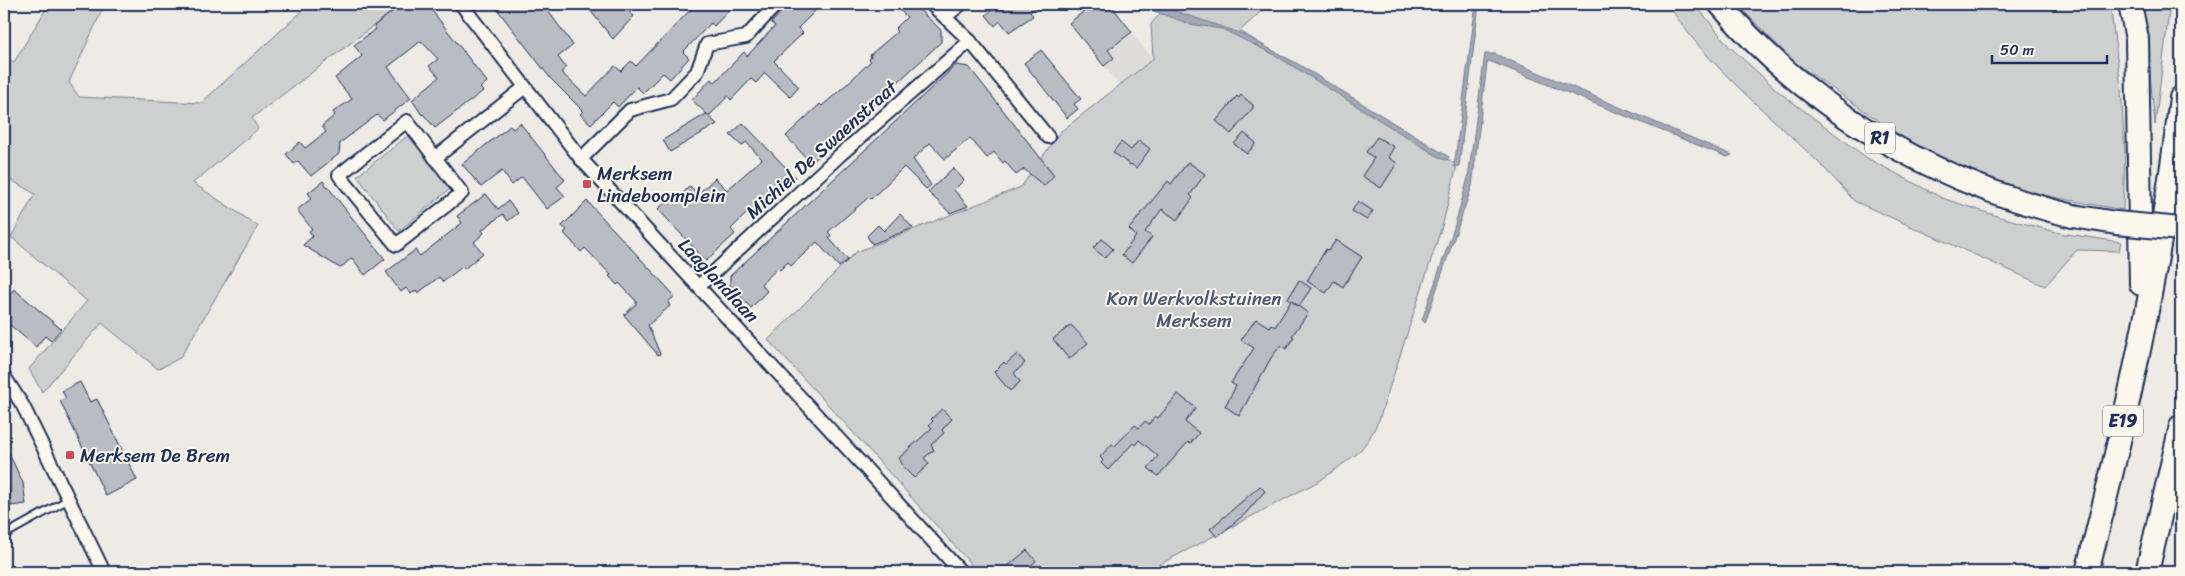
<svg xmlns="http://www.w3.org/2000/svg" width="2185" height="576" viewBox="0 0 2185 576" font-family="Sriracha,sans-serif">
<style>
.built{fill:#deddda}
.green{fill:#cecfcf;stroke:#747f96}
.water{fill:#a3a8b4;stroke:#6d7892}
.building{fill:#b9bcc3;stroke:#1b2f5e}
.lines{fill:none;stroke-linecap:round;stroke-linejoin:round}
.service-casing{stroke:#1b2f5e;stroke-width:10}
.minor-casing{stroke:#1b2f5e;stroke-width:16}
.motorway-casing{stroke:#1b2f5e;stroke-width:26}
.service{stroke:#fbf7ec;stroke-width:6}
.minor{stroke:#fbf7ec;stroke-width:12}
.motorway{stroke:#fbf7ec;stroke-width:22}
.motorway-bridge-casing{stroke:#1b2f5e;stroke-width:26;stroke-linecap:butt}
.motorway-bridge{stroke:#fbf7ec;stroke-width:22}
.poi-dot{fill:#d1495b;stroke:#fbf7ec;stroke-width:2}
.labels{text-anchor:middle;stroke-width:4;stroke-linejoin:round;paint-order:stroke}
.shield{fill:#fbf7ec;stroke:#5e6b89;stroke-width:1}
.shield-label{font-size:18px;font-weight:bold;fill:#1b2f5e}
.street-label{font-size:19px;fill:#1b2f5e;stroke:#fbf7ec}
.poi-label{font-size:19px;fill:#1b2f5e;stroke:#fbf7ec;text-anchor:start}
.park-label{font-size:19px;fill:#48577a;stroke:#fbf7ec}
</style>
<rect width="100%" height="100%" fill="#eeebe4"/>
<filter id="ink" filterUnits="userSpaceOnUse"><feTurbulence type="fractalNoise" baseFrequency=".02" numOctaves="2"/><feDisplacementMap in="SourceGraphic" scale="10" xChannelSelector="R" yChannelSelector="G"/><feConvolveMatrix kernelMatrix="1 2 1 2 8 2 1 2 1" color-interpolation-filters="sRGB"/></filter>
<g filter="url(#ink)">
<path class="built" d="M1093,4H1109L1153,59L1119,85L1069,23Z"/>
<g class="green">
<path d="M49,4H105L69,82L79,97L201,103L310,4H402L252,118L258,129L193,183L258,226L180,358L158,369L102,323L42,392L29,369L87,301L11,237L35,194L4,176V57L14,62Z"/>
<path d="M1169,4H1269L1240,31L1457,165L1443,223L1379,420L1369,439L1358,453L1321,480L1145,572H978L842,420L768,340L856,252L1021,187L1060,132L1153,59L1151,24Z"/>
<path d="M1668,4H1695L1728,45L1779,92L1867,158L1942,198L2000,217L2060,233L2121,242L2119,251L2077,250L2045,286L1854,201C1797,132 1716,81 1668,4Z"/>
<path d="M1737,4H2110L2121,88L2125,155L2123,210L2015,190L1924,152L1794,62Z"/>
<path d="M2140,4H2170L2155,125L2147,44Z"/>
<path d="M410,134L451,188L399,231L357,176Z"/>
</g>
<g class="water">
<path d="M1154,4L1240,33L1298,64L1449,157L1447,160L1442,159L1275,55L1222,29L1190,24L1151,10Z"/>
<path d="M1476,4H1479L1459,166L1454,167Z"/>
<path d="M1485,54H1495L1732,155L1727,157L1489,61L1487,64L1472,186L1425,323L1422,320L1454,228L1468,178Z"/>
</g>
<g class="building">
<path d="M402,4H427L487,82L480,88L483,91L435,128L423,114L422,115L412,100L439,77L429,66L438,59L421,41L388,67L411,98L383,120L377,115L357,130L340,143L339,154L311,176L298,161L294,164L286,154L300,142L305,148L326,132L322,126L335,115L333,112L352,99L335,78L362,56L354,45L376,29L374,26Z"/>
<path d="M493,4H543L573,45L558,57L566,68L561,72L586,96L615,66L621,71L631,61L636,66L696,4H735L714,26L711,23L683,52L689,58L670,79L663,73L643,93L637,87L618,107L613,102L591,124L580,114L583,111L551,79Z"/>
<path d="M585,4H621L634,16L613,39Z"/>
<path d="M789,4H822L798,28L803,33L774,61L799,87L790,97L765,73L756,83L751,79L731,100L728,96L709,116L692,100L711,79L715,82L744,52L747,56L775,26L771,23Z"/>
<path d="M893,4H913L941,30V42L811,163L786,136L820,104L822,106L848,83L871,61L869,59L871,57L870,55L897,32L895,29L907,17Z"/>
<path d="M1000,4H1041L1030,12L1033,16L1009,32L1000,21L995,26L986,15Z"/>
<path d="M1093,4H1110L1132,32L1108,50L1114,58L1104,66L1069,23Z"/>
<path d="M1041,50L1081,99L1074,104L1078,109L1067,118L1024,63Z"/>
<path d="M956,65L969,67L1054,175L1044,186L1024,169L1016,175L1005,161L1003,163L994,152L987,158L970,138L945,159L930,143L913,159L931,185L926,189L904,167L871,199L869,197L828,232L831,235L829,238L848,260L839,267L817,242L791,266L788,262L780,270L778,268L761,284L767,291L751,308L730,285V276Z"/>
<path d="M1241,95L1253,105V108L1231,134L1216,121L1237,96L1239,98Z"/>
<path d="M706,114L717,124L670,152L663,140Z"/>
<path d="M520,123L565,180L557,187L565,196L547,209L522,177L512,185L502,171L481,187L462,164L510,126L513,129Z"/>
<path d="M743,123L795,177L752,217L748,212L731,229L735,234L706,261L658,209L673,195L677,199L690,186L698,194L715,178L727,190L762,159L746,142L742,146L730,135Z"/>
<path d="M1244,133L1256,143L1247,154L1234,144Z"/>
<path d="M1377,137L1394,147L1388,157L1397,163L1381,188L1362,176L1374,158L1366,152Z"/>
<path d="M1139,140L1150,149L1136,168L1131,164L1130,165L1113,152L1121,142L1131,150Z"/>
<path d="M1188,162L1205,174L1190,195L1193,198L1177,220L1162,209L1145,232L1152,237L1132,263L1122,255L1136,236L1129,229L1168,181L1171,184Z"/>
<path d="M953,168L964,180L954,190L968,206L950,213L928,192Z"/>
<path d="M323,181L385,259L365,275L352,258L340,268L303,245L313,236L309,231L312,229L297,210L312,198L308,193Z"/>
<path d="M486,194L498,209L508,201L518,213L508,221L503,214L482,230L484,233L474,242L483,253L464,269L462,267L443,282L439,277L418,293L416,290L411,294L406,288L401,292L386,272L415,250L420,256L462,223L457,216Z"/>
<path d="M587,201L675,296L668,302L670,306L648,325L660,354L658,355L624,315L636,304V301L619,283L617,285L609,276L611,275L585,248L581,252L564,233L567,230L562,226Z"/>
<path d="M1358,201L1373,211L1367,220L1352,211Z"/>
<path d="M900,214L913,228L872,244L867,236L878,225L884,231Z"/>
<path d="M1102,239L1113,249L1105,258L1093,248Z"/>
<path d="M1336,240L1362,257L1343,287L1334,281L1326,293L1307,281L1326,249L1329,250Z"/>
<path d="M1299,280L1311,288L1299,306L1288,299Z"/>
<path d="M14,289L61,329L51,341L45,336L36,347L4,320V301Z"/>
<path d="M1291,301L1308,313L1292,336L1294,337L1286,349L1281,345L1271,358L1239,416L1225,406L1236,386L1231,383L1254,348L1241,340L1256,319L1269,327L1271,324L1275,327Z"/>
<path d="M1071,325L1088,343L1069,359L1053,339Z"/>
<path d="M1017,354L1025,363L1014,373L1020,382L1010,391L994,372L1004,362L1006,364Z"/>
<path d="M80,382L90,402L97,399L137,480L106,496L60,401L66,398L62,391Z"/>
<path d="M1178,394L1196,408L1185,422L1199,433L1190,444L1188,442L1158,476L1148,468L1158,456L1139,440L1135,445L1133,443L1108,470L1101,463L1103,460L1100,457L1112,444L1115,446L1135,425L1139,428L1145,421L1149,424L1155,416L1158,418Z"/>
<path d="M942,409L952,419L942,430L944,433L931,445L934,450L924,458L929,464L914,478L904,468L899,458L932,428L929,425L933,421L931,419Z"/>
<path d="M4,443L23,483L26,504L11,506L9,488L4,491Z"/>
<path d="M1260,486L1265,491L1245,514L1217,537L1210,529Z"/>
<path d="M1027,550L1036,561L1023,572H1001Z"/>
</g>
<g class="lines">
<g class="service-casing">
<path id="service" d="M4,535L69,499"/>
</g>
<g class="minor-casing">
<g id="minor">
<path d="M461,4L581,159L961,572"/>
<path d="M931,4L970,41L1048,137"/>
<path d="M945,17L961,4"/>
<path d="M407,121L462,193L396,245L339,175Z"/>
<path d="M435,158L525,87"/>
<path d="M581,159L630,110L671,99L697,72L707,44L746,37L773,8L769,4"/>
<path d="M699,286L840,155L970,41"/>
<path d="M4,376L23,406L104,572"/>
</g>
</g>
<g class="motorway-casing">
<g id="motorway">
<path d="M1720,4C1811,112 1937,183 2073,216"/>
<path d="M2130,4L2137,39L2141,284"/>
<path d="M2087,572C2127,417 2162,258 2181,98"/>
<path d="M2147,572L2181,426"/>
</g>
</g>
<use href="#service" class="service"/>
<use href="#minor" class="minor"/>
<use href="#motorway" class="motorway"/>
<g class="motorway-bridge-casing">
<path id="motorway-bridge" d="M2073,216L2116,223L2181,229"/>
</g>
<use href="#motorway-bridge" class="motorway-bridge"/>
</g>
</g>
<g class="poi-dot">
<rect x="582" y="179" width="10" height="10" rx="2.5"/>
<rect x="65" y="450" width="10" height="10" rx="2.5"/>
</g>
<g class="labels">
<g class="shield">
<rect x="1865" y="122.5" width="30" height="31" rx="4"/>
<rect x="2103" y="405.5" width="40" height="31" rx="4"/>
</g>
<g class="shield-label">
<text x="1880" y="144">R1</text>
<text x="2123" y="427">E19</text>
</g>
<g class="street-label">
<text transform="translate(821 149) rotate(-42)" y="7">Michiel De Swaenstraat</text>
<text transform="translate(719 280) rotate(47)" y="7">Laaglandlaan</text>
</g>
<g class="poi-label">
<text x="597" y="180">Merksem<tspan x="597" dy="22">Lindeboomplein</tspan></text>
<text x="80" y="462">Merksem De Brem</text>
</g>
<g class="park-label">
<text x="1194" y="305">Kon Werkvolkstuinen<tspan x="1194" dy="22">Merksem</tspan></text>
</g>
</g>
<rect width="2185" height="576" fill="none" stroke="#fbf7ec" stroke-width="20"/>
<rect x="10" y="10" width="2165" height="556" fill="none" stroke="#1b2f5e" stroke-width="2" filter="url(#ink)"/>
<path d="M1992 55v8h115v-8" fill="none" stroke="#1b2f5e" stroke-width="2.5"/>
<text x="2000" y="55" font-size="15" fill="#1b2f5e" stroke="#fbf7ec" stroke-width="4" paint-order="stroke">50 m</text>
</svg>
